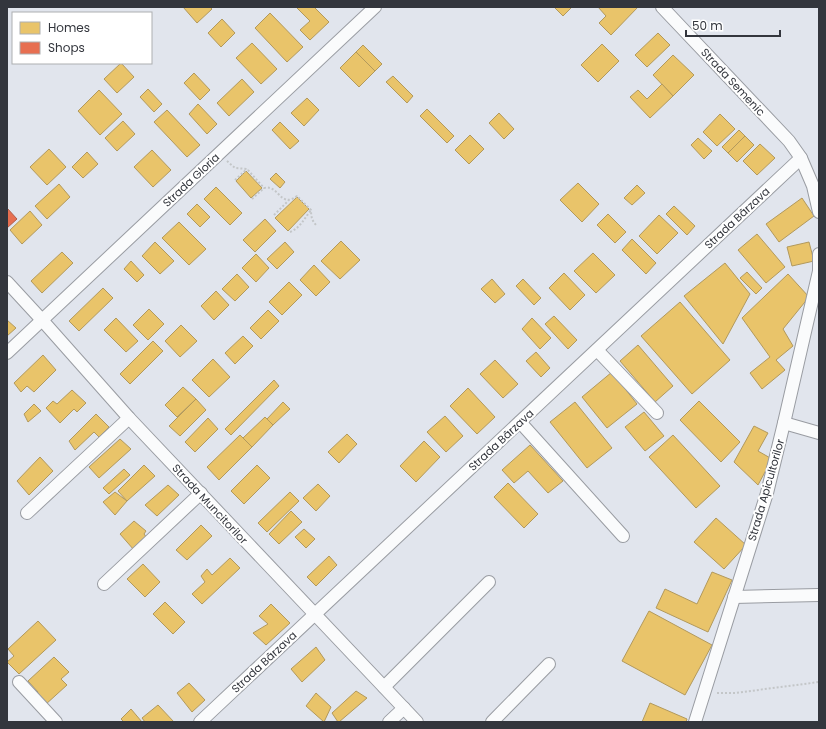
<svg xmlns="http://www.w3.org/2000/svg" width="826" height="729" viewBox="0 0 826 729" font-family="Poppins,sans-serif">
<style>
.homes{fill:#e9c46a;stroke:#b2995c}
.shops{fill:#e76f51;stroke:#b15e4b}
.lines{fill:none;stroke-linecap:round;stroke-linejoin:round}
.minor-casing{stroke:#999ca2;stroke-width:14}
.path{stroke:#c3c6c8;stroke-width:2;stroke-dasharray:2 2;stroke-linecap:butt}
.minor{stroke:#fafbfc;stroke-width:12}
.labels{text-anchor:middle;stroke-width:4;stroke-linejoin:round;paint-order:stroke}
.street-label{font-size:11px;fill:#33363d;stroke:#fff}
</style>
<rect width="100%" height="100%" fill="#e1e5ed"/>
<g class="homes">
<path d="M183,7H210L212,9L197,23Z"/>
<path d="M296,7H314L329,22L310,40L300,30L310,21Z"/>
<path d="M554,7H572L563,16Z"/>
<path d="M598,7H638L611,35L599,23L606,16Z"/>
<path d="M270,13L303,47L287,62L255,28Z"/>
<path d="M222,19L235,33L221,47L208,33Z"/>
<path d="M658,33L670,45L647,67L635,55Z"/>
<path d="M252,43L277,69L261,84L236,58Z"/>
<path d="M602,44L619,61L598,82L581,65Z"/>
<path d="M363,45L382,64L375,71L356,52Z"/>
<path d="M356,52L375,71L359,87L340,68Z"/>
<path d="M673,55L694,75L673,96L653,75Z"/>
<path d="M121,63L134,77L117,93L104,79Z"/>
<path d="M194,73L210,90L200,100L184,83Z"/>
<path d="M393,76L413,96L407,103L386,82Z"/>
<path d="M242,79L254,92L229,116L217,103Z"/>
<path d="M662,84L673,96L650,118L630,97L638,90L647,99Z"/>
<path d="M148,89L162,104L154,112L140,97Z"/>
<path d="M99,90L122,114L100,135L78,111Z"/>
<path d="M307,98L319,110L304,126L291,113Z"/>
<path d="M198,104L217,124L207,134L189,114Z"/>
<path d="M427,109L454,136L447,143L420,116Z"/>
<path d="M167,110L200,145L187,157L154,122Z"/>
<path d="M499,113L514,129L504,139L489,123Z"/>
<path d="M720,114L735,129L717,146L703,132Z"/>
<path d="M123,121L135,134L117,151L105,138Z"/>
<path d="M280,122L299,141L290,149L272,130Z"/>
<path d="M739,130L745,136L728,153L722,147Z"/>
<path d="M470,135L484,149L469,164L455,150Z"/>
<path d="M745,136L754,145L737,162L728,153Z"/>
<path d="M698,138L712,151L704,159L691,145Z"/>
<path d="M760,144L775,158L757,175L743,161Z"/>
<path d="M49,149L66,167L47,185L30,167Z"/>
<path d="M152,150L171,170L153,187L134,167Z"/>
<path d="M87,152L98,164L83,178L72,167Z"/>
<path d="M246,171L262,188L251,198L236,181Z"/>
<path d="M276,173L285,182L280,188L270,179Z"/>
<path d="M578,183L599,204L582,222L560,200Z"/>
<path d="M59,184L70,197L47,219L35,206Z"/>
<path d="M637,185L645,193L632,205L624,198Z"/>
<path d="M216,187L242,213L230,225L204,199Z"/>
<path d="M297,197L309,209L288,231L275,218Z"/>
<path d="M802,198L814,216L779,242L766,224Z"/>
<path d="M197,204L210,217L200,227L187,214Z"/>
<path d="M674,206L695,226L687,235L666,214Z"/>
<path d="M30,211L42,225L22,244L10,230Z"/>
<path d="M608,214L626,232L615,243L597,225Z"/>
<path d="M659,215L678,233L657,254L639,236Z"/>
<path d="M265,219L276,231L255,252L243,240Z"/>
<path d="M179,222L206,249L189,265L162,238Z"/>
<path d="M757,234L785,267L766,283L738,250Z"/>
<path d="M632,239L656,263L646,274L622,250Z"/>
<path d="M341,241L360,260L340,279L321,261Z"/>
<path d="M155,242L174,261L160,274L142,256Z"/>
<path d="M285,242L294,252L277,269L267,259Z"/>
<path d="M809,242L814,261L792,266L787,247Z"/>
<path d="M62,252L73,263L42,293L31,281Z"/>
<path d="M593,253L615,275L596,293L574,271Z"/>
<path d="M256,254L269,268L256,282L242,268Z"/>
<path d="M131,261L144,275L137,282L124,269Z"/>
<path d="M725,263L750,294L723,344L684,296Z"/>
<path d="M314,265L330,282L316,296L300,280Z"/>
<path d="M747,272L762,288L756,294L740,278Z"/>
<path d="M564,273L585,295L570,310L549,288Z"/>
<path d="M237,274L249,287L235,301L222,289Z"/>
<path d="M788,274L809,297L783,329L793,346L776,360L785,370L762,389L750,373L770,357L742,318Z"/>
<path d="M492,279L505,294L495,303L481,289Z"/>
<path d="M523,279L541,298L534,305L516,286Z"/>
<path d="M289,282L302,295L282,315L269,302Z"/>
<path d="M103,288L113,298L79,331L69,321Z"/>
<path d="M216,291L229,305L214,320L201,306Z"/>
<path d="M680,302L730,360L692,394L641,336Z"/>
<path d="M149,309L164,324L148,340L133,325Z"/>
<path d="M268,310L279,321L261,339L250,328Z"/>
<path d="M554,316L577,340L568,349L545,324Z"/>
<path d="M116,318L138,341L126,352L104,330Z"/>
<path d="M532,318L551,338L540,349L522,329Z"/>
<path d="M7,320L16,328L7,336Z"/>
<path d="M181,325L197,341L180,357L165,341Z"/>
<path d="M243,336L253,346L235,364L225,353Z"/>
<path d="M153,341L163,351L130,384L120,374Z"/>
<path d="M638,345L673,386L655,402L620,361Z"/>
<path d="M536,352L550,368L541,377L526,361Z"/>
<path d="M43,355L56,370L34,392L27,386L21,392L14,383Z"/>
<path d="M213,359L230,377L209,397L192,380Z"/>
<path d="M495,360L518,384L503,398L480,374Z"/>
<path d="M612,372L637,404L607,428L582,397Z"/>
<path d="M274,380L279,386L231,435L225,429Z"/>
<path d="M183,387L196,399L177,417L165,405Z"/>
<path d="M468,388L495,417L477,434L450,406Z"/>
<path d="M72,390L86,403L77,412L74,409L60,423L46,408L53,401L57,404Z"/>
<path d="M196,399L206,410L180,436L169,426Z"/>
<path d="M699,401L740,442L721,462L680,420Z"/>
<path d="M283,402L290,409L273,425L267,419Z"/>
<path d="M575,402L612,448L587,468L550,422Z"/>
<path d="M34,404L41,411L28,422L24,414Z"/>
<path d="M644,412L664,436L645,451L625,427Z"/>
<path d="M96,414L109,427L99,437L94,432L75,450L69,441Z"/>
<path d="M445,416L463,436L446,452L427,432Z"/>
<path d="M265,417L273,425L252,447L243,438Z"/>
<path d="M208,418L218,429L195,452L185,442Z"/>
<path d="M754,426L768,433L758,451L772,459L758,485L734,462Z"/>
<path d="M347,434L357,444L339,463L328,452Z"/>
<path d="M240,435L252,447L219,480L207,467Z"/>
<path d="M673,435L720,486L696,508L649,457Z"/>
<path d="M120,439L131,449L99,478L89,467Z"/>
<path d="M424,441L440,457L416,482L400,466Z"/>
<path d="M530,445L563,481L548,493L528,471L514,483L502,470Z"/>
<path d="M40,457L53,471L29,495L17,481Z"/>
<path d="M144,465L155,476L127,501L118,491Z"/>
<path d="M257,465L270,478L244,504L231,491Z"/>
<path d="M124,469L130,475L109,494L103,488Z"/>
<path d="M508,483L538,514L524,528L494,497Z"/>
<path d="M318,484L330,496L316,511L303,498Z"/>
<path d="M168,485L179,495L157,516L145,505Z"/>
<path d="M115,492L127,501L115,515L103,502Z"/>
<path d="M290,492L299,501L267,532L258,523Z"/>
<path d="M291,511L302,522L279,544L269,534Z"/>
<path d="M716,518L746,545L724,569L694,542Z"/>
<path d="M134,521L146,531L144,534L147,538L134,550L120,534Z"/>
<path d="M201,525L212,536L187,560L176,550Z"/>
<path d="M304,529L315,539L306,548L295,537Z"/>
<path d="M329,556L337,565L316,586L307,577Z"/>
<path d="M230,558L240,568L202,604L192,594L205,582L201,576L207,569L212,575Z"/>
<path d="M143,564L160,582L145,597L127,579Z"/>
<path d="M712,572L732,580L708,632L656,608L665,589L697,604Z"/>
<path d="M165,602L185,622L173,634L153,614Z"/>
<path d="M271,604L290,623L266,645L253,633L268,624L259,616Z"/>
<path d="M649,611L712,645L685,695L622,661Z"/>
<path d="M38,621L56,640L19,674L7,662L14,656L8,649Z"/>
<path d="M316,647L325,660L302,682L291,669Z"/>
<path d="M54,657L69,672L61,679L67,685L45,705L36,695L38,692L28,681Z"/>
<path d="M189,683L205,700L192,712L177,693Z"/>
<path d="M356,691L367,698L339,722H338L332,713Z"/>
<path d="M316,693L331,707L324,722L306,706Z"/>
<path d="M650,703L687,719L686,722H642Z"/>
<path d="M158,705L174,722H145L142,718Z"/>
<path d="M131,709L142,722H124L121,719Z"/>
</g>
<path class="shops" d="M7,208L17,219L7,228Z"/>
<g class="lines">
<g class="minor-casing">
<g id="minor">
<path d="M662,7L789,141L801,158L813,186L819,212"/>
<path d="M7,282L42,320L129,418L417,722"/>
<path d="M597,350L657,413"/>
<path d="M7,353L375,7"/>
<path d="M520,422L623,536"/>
<path d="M784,423L819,433"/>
<path d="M27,513L129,418"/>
<path d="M104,584L201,493"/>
<path d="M734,597L819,595"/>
<path d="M19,682L56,722"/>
<path d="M384,687L489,582"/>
<path d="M200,722L801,158"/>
<path d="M389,722L404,708"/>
<path d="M492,722L549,664"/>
<path d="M695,722L767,493L784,423L819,271V254"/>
</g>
</g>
<g class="path">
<path d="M227,161L235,168L247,169L264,188C279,184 280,209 297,196L311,210C311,217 312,221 317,226"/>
<path d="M235,180L247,169"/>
<path d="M252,199L264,188"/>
<path d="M274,215L289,200"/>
<path d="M290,232C300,228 304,219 311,210"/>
<path d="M717,693H735L819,682"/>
</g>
<use href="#minor" class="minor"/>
</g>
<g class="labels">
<g class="street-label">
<text transform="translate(733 82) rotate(47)" y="4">Strada Semenic</text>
<text transform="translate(191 180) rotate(-43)" y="4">Strada Gloria</text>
<text transform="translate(737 218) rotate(-43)" y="4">Strada Bârzava</text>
<text transform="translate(501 440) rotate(-43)" y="4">Strada Bârzava</text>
<text transform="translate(766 490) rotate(-74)" y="4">Strada Apicultorilor</text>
<text transform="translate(210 504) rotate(47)" y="4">Strada Muncitorilor</text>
<text transform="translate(264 662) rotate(-43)" y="4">Strada Bârzava</text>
</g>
</g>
<rect width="826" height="729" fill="none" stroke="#33363d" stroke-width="16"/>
<rect x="12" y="12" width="140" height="52" fill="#ffffff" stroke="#adafb1"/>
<rect x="20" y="22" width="20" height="12" fill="#e9c46a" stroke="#adafb1"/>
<text x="48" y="32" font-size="12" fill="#33363d">Homes</text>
<rect x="20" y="42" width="20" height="12" fill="#e76f51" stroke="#adafb1"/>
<text x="48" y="52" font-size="12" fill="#33363d">Shops</text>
<path d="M686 30v6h94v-6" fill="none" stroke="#33363d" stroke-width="2"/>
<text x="692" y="30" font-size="12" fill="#33363d" stroke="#ffffff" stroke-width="3" paint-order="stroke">50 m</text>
</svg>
